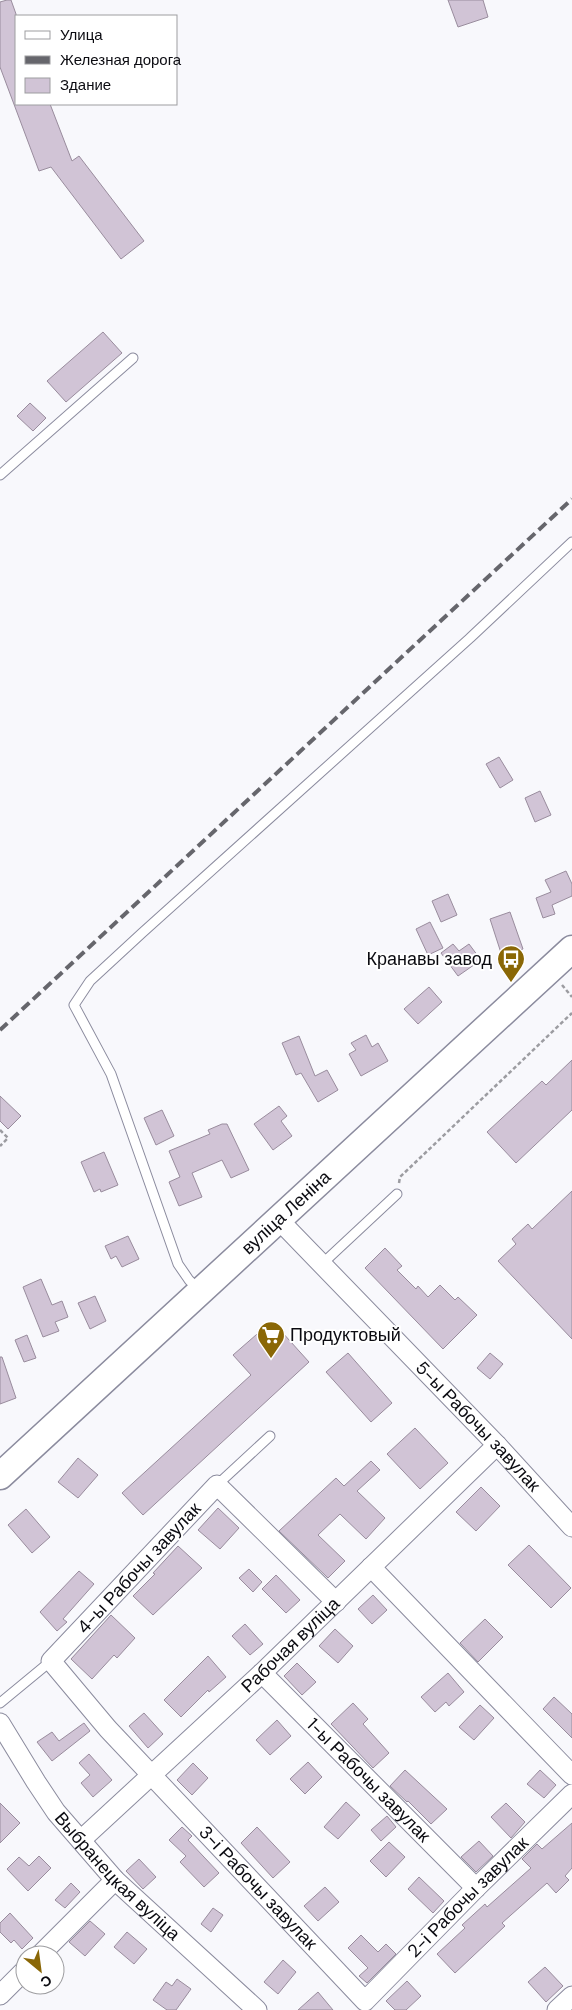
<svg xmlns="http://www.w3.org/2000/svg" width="572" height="2010" viewBox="0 0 572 2010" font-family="'DM Sans',sans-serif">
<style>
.building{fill:#d1c4d6;stroke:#998c9d}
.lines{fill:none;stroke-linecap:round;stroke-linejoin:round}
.service-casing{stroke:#8b8b9e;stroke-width:11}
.minor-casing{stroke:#8b8b9e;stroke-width:21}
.secondary-casing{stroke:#8b8b9e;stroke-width:29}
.path{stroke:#9c9ca1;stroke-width:2.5;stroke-dasharray:4 2.5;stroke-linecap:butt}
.service{stroke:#fff;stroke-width:9}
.minor{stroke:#fff;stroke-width:19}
.secondary{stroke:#fff;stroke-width:26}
.rail{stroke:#66666c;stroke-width:4;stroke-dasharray:10 5;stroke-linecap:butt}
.labels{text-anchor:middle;stroke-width:4;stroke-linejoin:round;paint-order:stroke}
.poi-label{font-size:18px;fill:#0b0b11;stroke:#fff;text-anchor:end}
.street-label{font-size:18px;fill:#0b0b11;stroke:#fff}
</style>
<rect width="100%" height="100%" fill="#f8f8fc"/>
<g class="building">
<path d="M7,0H11L16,14V104H50L72,161L79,156L144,241L121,259L51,167L39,171L0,67V2Z"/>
<path d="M448,0H483L488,17L458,27Z"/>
<path d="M103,332L122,353L66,402L47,381Z"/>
<path d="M30,403L46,418L33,431L17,416Z"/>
<path d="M499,757L513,780L500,788L486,764Z"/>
<path d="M540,791L551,815L535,822L525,798Z"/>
<path d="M566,871L572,884V896L552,905L555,914L543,918L536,898L551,892L545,880Z"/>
<path d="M448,894L457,915L441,922L432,901Z"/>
<path d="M510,912L523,949L502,956L490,919Z"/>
<path d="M430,922L443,948L428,955L416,929Z"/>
<path d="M453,944L459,951L469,944L481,960L458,976L441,953Z"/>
<path d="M429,987L442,1002L418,1024L404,1009Z"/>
<path d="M366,1035L372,1047L378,1043L388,1061L361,1076L349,1054L356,1050L351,1043Z"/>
<path d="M299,1036L315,1076L327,1070L338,1090L318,1102L301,1073L296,1075L282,1043Z"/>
<path d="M572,1060V1110L516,1163L487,1132L542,1081L546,1085Z"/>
<path d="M0,1096L21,1116L8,1129L0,1121Z"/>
<path d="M279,1106L287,1116L281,1121L292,1136L273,1150L254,1124Z"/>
<path d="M162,1110L174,1136L156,1145L144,1118Z"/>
<path d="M222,1124H227L249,1170L231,1178L222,1160L192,1173L202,1197L179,1206L169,1182L180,1177L169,1151L210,1134L208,1130Z"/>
<path d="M104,1152L118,1185L101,1192L100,1189L94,1192L81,1162Z"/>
<path d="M572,1191V1339L498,1261L516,1244L512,1239L528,1224L532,1229Z"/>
<path d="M128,1236L139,1259L122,1267L116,1256L111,1259L105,1246Z"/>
<path d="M385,1248L402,1266L397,1270L416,1289L418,1286L428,1297L440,1285L455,1300L458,1297L477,1315L443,1349L365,1268Z"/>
<path d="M41,1279L52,1305L62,1301L68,1317L55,1322L59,1331L43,1337L23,1287Z"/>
<path d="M95,1296L106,1321L90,1329L78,1303Z"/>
<path d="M272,1321L309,1362L143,1515L122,1493L251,1375L233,1355Z"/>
<path d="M27,1335L36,1358L24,1362L15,1340Z"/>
<path d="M348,1353L392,1403L371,1422L326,1372Z"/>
<path d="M490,1353L503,1364L490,1379L477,1368Z"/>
<path d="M0,1357H2L16,1398L0,1404Z"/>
<path d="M415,1428L448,1463L420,1489L387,1454Z"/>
<path d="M78,1458L98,1475L78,1498L58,1482Z"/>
<path d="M371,1461L380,1470L357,1491L385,1518L366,1539L340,1514L318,1535L345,1561L328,1578L279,1531L336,1478L344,1486Z"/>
<path d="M481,1487L500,1506L476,1531L456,1512Z"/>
<path d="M218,1508L239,1528L220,1549L198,1530Z"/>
<path d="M26,1509L50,1537L32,1553L8,1525Z"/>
<path d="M529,1545L571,1588L551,1608L508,1565Z"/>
<path d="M178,1546L202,1568L153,1615L133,1596L155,1574L153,1573Z"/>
<path d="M249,1569L262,1582L253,1592L239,1578Z"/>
<path d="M79,1571L94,1584L63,1619L67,1622L57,1631L40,1612Z"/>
<path d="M276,1575L300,1600L286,1613L262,1589Z"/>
<path d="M373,1595L387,1610L372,1624L358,1609Z"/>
<path d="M111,1615L135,1638L117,1658L114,1655L92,1679L71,1659Z"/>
<path d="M485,1619L503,1637L478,1662L460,1643Z"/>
<path d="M245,1624L263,1644L250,1655L232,1636Z"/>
<path d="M335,1629L353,1646L338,1663L319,1646Z"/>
<path d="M208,1656L226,1677L209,1692L208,1690L181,1717L164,1700Z"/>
<path d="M297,1663L316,1682L302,1695L284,1676Z"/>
<path d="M448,1673L464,1692L449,1706L446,1702L435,1712L421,1697Z"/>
<path d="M554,1697L572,1714V1738L543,1709Z"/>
<path d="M353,1703L368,1719L363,1724L389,1753L373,1768L331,1724Z"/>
<path d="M480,1705L494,1718L474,1740L459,1727Z"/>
<path d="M144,1713L163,1734L148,1748L129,1726Z"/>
<path d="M277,1720L291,1736L270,1755L256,1740Z"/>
<path d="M84,1723L90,1731L52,1761L37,1742L52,1732L59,1741Z"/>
<path d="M89,1754L112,1780L93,1797L81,1783L90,1775L79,1763Z"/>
<path d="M308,1762L322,1777L305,1794L290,1779Z"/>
<path d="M193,1763L208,1778L192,1795L177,1780Z"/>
<path d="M405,1770L447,1809L431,1824L408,1801L407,1802L390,1786Z"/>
<path d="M540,1770L556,1785L544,1798L527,1784Z"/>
<path d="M346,1802L360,1815L338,1839L324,1827Z"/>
<path d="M0,1803L20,1823L0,1843Z"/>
<path d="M506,1803L525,1822L511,1838L491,1817Z"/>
<path d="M387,1816L396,1827L381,1841L371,1830Z"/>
<path d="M572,1823V1868L565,1876L569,1880L556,1893L547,1883L502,1923L505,1926L455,1973L437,1954L465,1928L462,1925L485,1904L487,1907L531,1868L522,1859L537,1844L542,1849Z"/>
<path d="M182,1827L192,1836L188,1840L219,1873L204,1887L180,1862L186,1856L169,1840Z"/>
<path d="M257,1827L290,1862L273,1878L241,1843Z"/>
<path d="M479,1841L493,1856L476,1872L461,1857Z"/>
<path d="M389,1842L405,1857L386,1877L370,1861Z"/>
<path d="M39,1856L51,1868L28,1891L7,1869L19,1857L29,1866Z"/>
<path d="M139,1859L156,1877L143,1889L126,1871Z"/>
<path d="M419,1877L444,1901L433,1913L408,1889Z"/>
<path d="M71,1883L80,1892L65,1908L55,1900Z"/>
<path d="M325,1887L339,1902L318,1921L304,1906Z"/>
<path d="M213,1908L223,1915L211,1932L201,1924Z"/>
<path d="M10,1913L33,1938L22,1949L14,1940L11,1943L0,1932V1923Z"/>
<path d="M90,1921L105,1934L85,1956L69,1942Z"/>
<path d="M127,1932L147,1949L134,1964L114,1947Z"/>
<path d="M361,1935L378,1952L386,1944L396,1954L367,1983L359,1976L368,1968L348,1948Z"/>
<path d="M283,1960L296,1972L278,1994L264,1982Z"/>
<path d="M545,1967L563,1986L546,2002L528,1982Z"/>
<path d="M177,1979L191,1989L176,2010H167L153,2000L166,1982L172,1986Z"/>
<path d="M407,1981L421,1996L406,2010H395L386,2001Z"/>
<path d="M318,1992L333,2010H298Z"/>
</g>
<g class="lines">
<g class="service-casing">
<g id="service">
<path d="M0,475L133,358"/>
<path d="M322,1264L397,1194"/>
<path d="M199,1290L189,1280L178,1264L111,1074L74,1005L90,981L142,933L470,638L572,542"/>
<path d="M217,1485L270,1436"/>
<path d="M0,1703L51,1661"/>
</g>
</g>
<g class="minor-casing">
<g id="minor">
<path id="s1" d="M278,1219L497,1445L572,1527"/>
<path d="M371,1567L572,1775"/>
<path id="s2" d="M336,1602L217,1485L51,1661L108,1729L365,2001L476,1888L572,1794"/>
<path id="s3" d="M262,1673L476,1888"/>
<path id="s4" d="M0,1723L36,1782L56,1812L115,1880L257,2010"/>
<path id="s5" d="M81,1840L262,1673L497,1445"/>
<path d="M40,1955L115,1880"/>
<path d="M0,1995L25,1970"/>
<path d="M557,2010L572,1996"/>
</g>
</g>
<g class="secondary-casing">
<g id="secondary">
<path id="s6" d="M0,1476L572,949"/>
</g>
</g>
<g class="path">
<path d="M562,985L572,997"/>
<path d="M0,1130L8,1138L0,1146"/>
<path d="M399,1183L400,1177L572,1013"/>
</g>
<use href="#service" class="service"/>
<use href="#minor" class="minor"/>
<use href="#secondary" class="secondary"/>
<path class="rail" d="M0,1030L572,499"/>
</g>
<defs>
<g id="bus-pin" transform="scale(1.4375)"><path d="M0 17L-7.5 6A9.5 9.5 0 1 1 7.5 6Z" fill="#8a6706" stroke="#fff"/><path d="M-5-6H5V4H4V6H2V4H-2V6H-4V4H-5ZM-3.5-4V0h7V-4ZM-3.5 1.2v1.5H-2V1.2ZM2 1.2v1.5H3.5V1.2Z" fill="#fff"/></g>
<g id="supermarket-pin" transform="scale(1.4375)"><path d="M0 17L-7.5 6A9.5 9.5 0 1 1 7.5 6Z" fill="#8a6706" stroke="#fff"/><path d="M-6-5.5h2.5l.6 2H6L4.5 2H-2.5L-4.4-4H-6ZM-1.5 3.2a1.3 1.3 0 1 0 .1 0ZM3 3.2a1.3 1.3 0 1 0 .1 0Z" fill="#fff"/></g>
</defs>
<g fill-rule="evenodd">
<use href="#bus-pin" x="511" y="959"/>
<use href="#supermarket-pin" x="271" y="1335"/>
</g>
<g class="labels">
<g class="poi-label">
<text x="492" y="965">Кранавы завод</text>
<text x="290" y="1341" text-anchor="start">Продуктовый</text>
</g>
<g class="street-label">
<text dy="6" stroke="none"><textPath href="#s6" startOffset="389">вуліца Леніна</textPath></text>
<text dy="6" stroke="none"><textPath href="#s1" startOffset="288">5-ы Рабочы завулак</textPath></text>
<text transform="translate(139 1568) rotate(-47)" y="6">4-ы Рабочы завулак</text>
<text dy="6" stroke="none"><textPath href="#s5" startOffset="286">Рабочая вуліца</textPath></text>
<text dy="6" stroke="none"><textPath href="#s3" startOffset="151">1-ы Рабочы завулак</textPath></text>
<text dy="6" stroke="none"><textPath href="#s4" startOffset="194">Выбранецкая вуліца</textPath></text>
<text dy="6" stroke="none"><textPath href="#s2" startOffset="716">3-і Рабочы завулак</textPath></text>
<text dy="6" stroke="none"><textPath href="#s2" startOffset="1018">2-і Рабочы завулак</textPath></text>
</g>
</g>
<rect x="15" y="15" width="162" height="90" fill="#ffffff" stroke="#9d9da0"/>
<rect x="25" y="31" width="25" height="8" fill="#ffffff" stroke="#9d9da0"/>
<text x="60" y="40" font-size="15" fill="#0b0b11">Улица</text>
<rect x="25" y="56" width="25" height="8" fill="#66666c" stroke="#9d9da0"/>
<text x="60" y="65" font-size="15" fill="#0b0b11">Железная дорога</text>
<rect x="25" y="78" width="25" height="15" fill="#d1c4d6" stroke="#9d9da0"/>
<text x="60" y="90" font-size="15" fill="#0b0b11">Здание</text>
<g transform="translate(40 1970) rotate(151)"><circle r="24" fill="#ffffff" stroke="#9d9da0"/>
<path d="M0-4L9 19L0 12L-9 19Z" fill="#8a6706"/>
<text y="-8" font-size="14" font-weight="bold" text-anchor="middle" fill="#0b0b11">С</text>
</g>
</svg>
